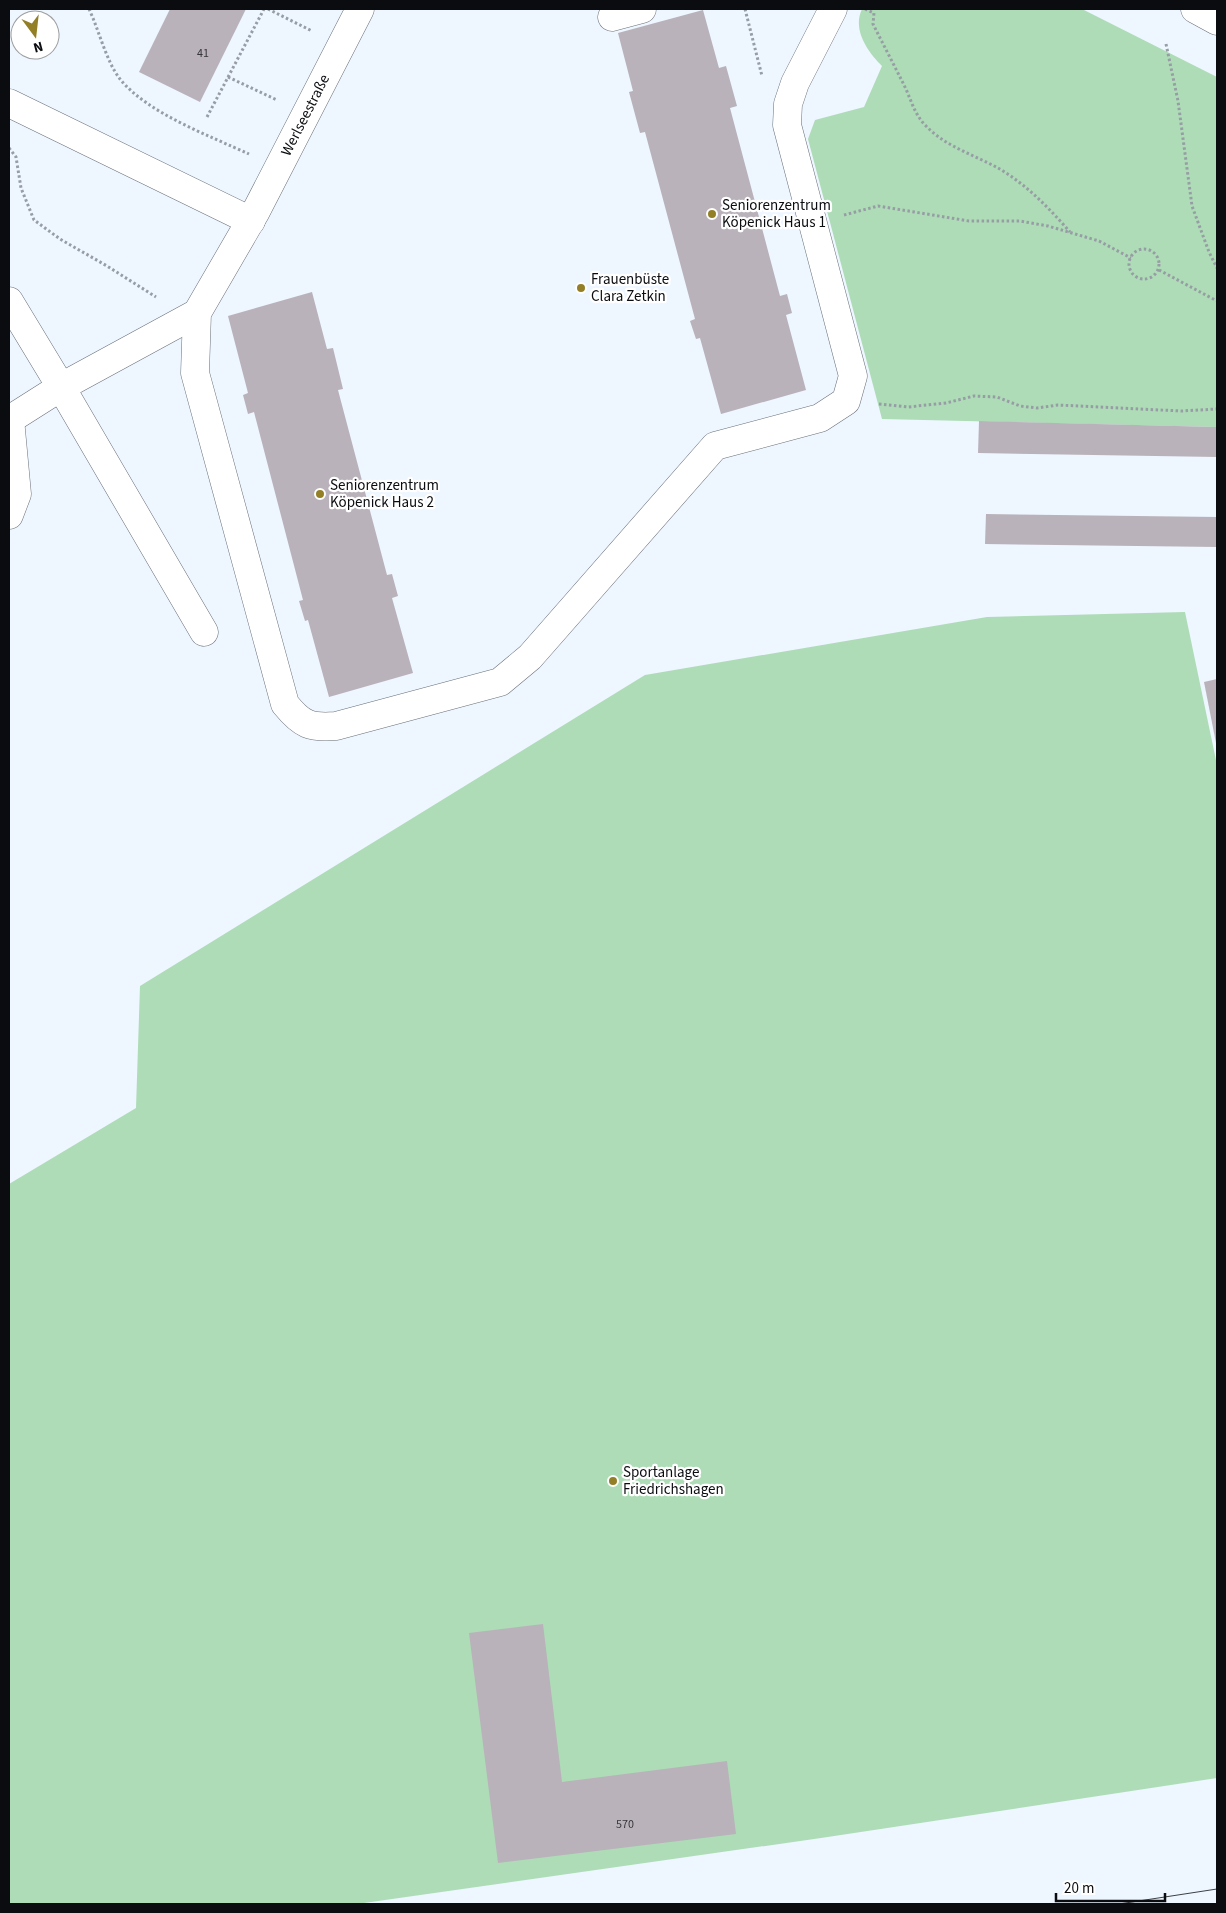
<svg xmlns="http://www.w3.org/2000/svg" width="1226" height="1913" viewBox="0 0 1226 1913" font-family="'Source Sans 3',sans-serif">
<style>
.green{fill:#aedcb7}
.building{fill:#b9b2ba}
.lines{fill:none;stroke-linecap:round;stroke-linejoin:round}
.minor-casing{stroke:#697077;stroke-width:29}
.path{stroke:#979da4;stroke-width:3;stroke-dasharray:2.5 2.5;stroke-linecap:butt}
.minor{stroke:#fff;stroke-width:28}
.tram{stroke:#3d4145;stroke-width:1}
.poi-dot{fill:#937f26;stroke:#fff;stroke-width:2}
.labels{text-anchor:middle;stroke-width:4.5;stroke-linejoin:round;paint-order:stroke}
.number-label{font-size:12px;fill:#36363a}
.street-label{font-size:15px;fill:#0a0c0f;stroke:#fff}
.poi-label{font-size:15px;fill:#0a0c0f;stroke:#fff;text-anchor:start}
</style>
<rect width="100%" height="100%" fill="#eef6ff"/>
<g class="green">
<path d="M862,9H1082L1217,77V427L882,419L808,139L815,120L864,107L882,66C868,52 852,30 862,9Z"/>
<path d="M1185,612L1217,765V1778L821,1838L357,1904H9V1184L136,1108L140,986L645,675L987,617Z"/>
</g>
<g class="building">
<path d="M170,9H246L200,102L139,72Z"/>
<path d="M703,10L719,68L726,66L737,106L730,108L780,296L787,294L792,313L786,315L806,390L721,414L700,338L696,339L690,321L695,319L645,132L640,133L629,92L633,91L618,33Z"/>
<path d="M312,292L327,349L333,348L343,389L338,390L387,575L392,574L398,596L392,598L413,673L329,697L308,620L305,621L299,601L303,600L254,412L248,414L243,395L248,393L228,316Z"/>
<path d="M979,421L1217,427V457L978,453Z"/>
<path d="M986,514L1217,517V547L985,544Z"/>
<path d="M1217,679V743H1216L1204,682Z"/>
<path d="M543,1624L562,1782L727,1761L736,1834L498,1863L469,1633Z"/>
</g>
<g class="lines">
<g class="minor-casing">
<g id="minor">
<path d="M360,9L255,213L197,313L195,373L285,704C302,725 310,728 336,726L500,682L530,657L715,446L820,418L846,401L853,376L787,125L788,104L795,83L833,9"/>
<path d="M1195,9L1217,21"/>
<path d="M612,17L642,9"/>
<path d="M9,103L251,221"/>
<path d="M9,301L61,387L197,313"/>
<path d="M9,420L61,387L204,632"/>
<path d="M9,515L17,494L10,419"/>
</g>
</g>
<g class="path">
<path d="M89,9C99,30 106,61 120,79C147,113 210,136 249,154"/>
<path d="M268,9L312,31"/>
<path d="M745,9L762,76"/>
<path d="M865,9L874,13L873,24C883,44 894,65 904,85C911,99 914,114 926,126C945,146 974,155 998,168C1026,184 1049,208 1070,232"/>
<path d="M1166,44L1178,101L1192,206L1209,252L1217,268"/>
<path d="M228,77L277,100"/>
<path d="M207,117L264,9"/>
<path d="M9,148L16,157L21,188L34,220L60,239L107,266L156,297"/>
<path d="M844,215L878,206L969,221H1020L1048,226L1099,241L1131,258"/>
<circle cx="1144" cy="264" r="15"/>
<path d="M1159,270L1217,301"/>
<path d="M879,404L908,407L946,403L974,396L997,397L1020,406L1037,408L1058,405L1181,411L1217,409"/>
</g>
<use href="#minor" class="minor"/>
<g class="tram">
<path d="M1119,1904L1217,1889"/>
<path d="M1216,1904H1217"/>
</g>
</g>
<g class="poi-dot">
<circle cx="712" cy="214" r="5"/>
<circle cx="581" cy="288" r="5"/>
<circle cx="320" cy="494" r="5"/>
<circle cx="613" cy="1481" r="5"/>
</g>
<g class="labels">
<g class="number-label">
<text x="203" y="57">41</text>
<text x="625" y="1828">570</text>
</g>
<g class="street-label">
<text transform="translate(305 115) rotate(-63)" y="5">Werlseestraße</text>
</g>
<g class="poi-label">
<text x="722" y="210">Seniorenzentrum<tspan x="722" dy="17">Köpenick Haus 1</tspan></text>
<text x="591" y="284">Frauenbüste<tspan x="591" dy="17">Clara Zetkin</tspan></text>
<text x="330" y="490">Seniorenzentrum<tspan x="330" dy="17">Köpenick Haus 2</tspan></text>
<text x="623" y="1477">Sportanlage<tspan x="623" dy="17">Friedrichshagen</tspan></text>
</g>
</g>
<rect width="1226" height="1913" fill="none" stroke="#0a0c0f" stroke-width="20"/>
<g transform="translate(35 35) rotate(165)"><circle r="24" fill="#ffffff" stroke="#9d9e9f"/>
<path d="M0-4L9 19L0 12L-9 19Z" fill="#937f26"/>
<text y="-8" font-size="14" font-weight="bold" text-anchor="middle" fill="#0a0c0f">N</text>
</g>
<path d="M1056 1893v8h109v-8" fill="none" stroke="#0a0c0f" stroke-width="2.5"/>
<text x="1064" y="1893" font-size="15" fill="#0a0c0f" stroke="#ffffff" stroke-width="4" paint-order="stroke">20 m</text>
</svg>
